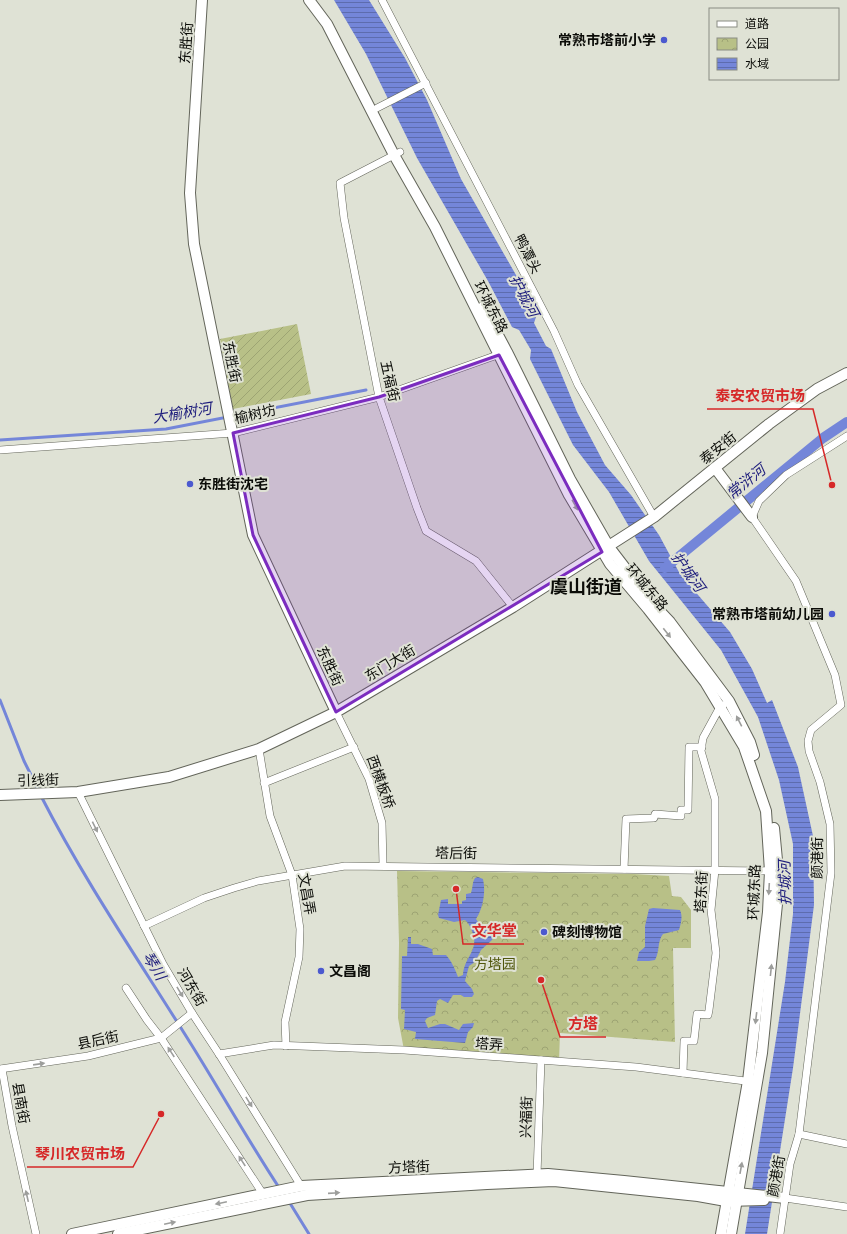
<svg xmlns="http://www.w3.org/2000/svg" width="847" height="1234" viewBox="0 0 847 1234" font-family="'DejaVu Sans','Noto Sans SC',sans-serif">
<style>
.park{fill:url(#park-crowns)}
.garden{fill:url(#garden-furrows)}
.water{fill:url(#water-rules)}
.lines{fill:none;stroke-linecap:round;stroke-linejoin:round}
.stream{stroke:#7486d9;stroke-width:3}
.canal{stroke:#7486d9;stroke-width:10}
.street-casing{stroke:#63655a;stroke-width:8}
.secondary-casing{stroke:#63655a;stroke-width:12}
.street{stroke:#fff;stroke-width:7}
.secondary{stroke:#fff;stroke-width:10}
.oneway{fill:#9d9e9c}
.marked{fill:#7b2cbf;fill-opacity:0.2;stroke:#7b2cbf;stroke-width:3;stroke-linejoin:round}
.poi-dot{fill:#4b59cf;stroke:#dfe2d5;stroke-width:1.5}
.labels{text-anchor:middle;stroke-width:4;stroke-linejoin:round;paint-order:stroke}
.poi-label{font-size:14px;font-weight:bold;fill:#0b0c08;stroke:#dfe2d5;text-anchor:start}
.street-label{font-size:14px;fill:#0b0c08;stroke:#dfe2d5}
.park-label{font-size:14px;fill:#50570b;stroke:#dfe2d5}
.water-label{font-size:15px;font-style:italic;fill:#1d1c7c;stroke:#dfe2d5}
.district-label{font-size:18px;font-weight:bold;fill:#0b0c08;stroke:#dfe2d5}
.leader{fill:none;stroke:#d62828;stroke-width:1.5}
.callout-dot{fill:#d62828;stroke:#dfe2d5;stroke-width:1.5}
.callout-label{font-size:15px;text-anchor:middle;font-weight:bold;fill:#d62828;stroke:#dfe2d5;stroke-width:4;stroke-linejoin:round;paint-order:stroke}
</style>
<defs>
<pattern id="park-crowns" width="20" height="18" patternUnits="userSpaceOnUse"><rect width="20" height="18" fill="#b8c087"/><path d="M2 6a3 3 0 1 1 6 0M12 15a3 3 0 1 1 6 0" fill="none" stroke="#9da473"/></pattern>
<pattern id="garden-furrows" width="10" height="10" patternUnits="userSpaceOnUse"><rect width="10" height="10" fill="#b8c087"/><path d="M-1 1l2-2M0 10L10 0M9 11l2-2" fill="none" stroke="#9da473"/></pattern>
<pattern id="water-rules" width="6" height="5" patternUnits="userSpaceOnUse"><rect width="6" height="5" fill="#7486d9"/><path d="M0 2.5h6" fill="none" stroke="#5d6cae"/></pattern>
</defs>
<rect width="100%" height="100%" fill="#dfe2d5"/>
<path class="park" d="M397,871L633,874L669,876L672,896L681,897L691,910V948H673L675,1042L560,1033L559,1062L404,1050L398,1018L399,943Z"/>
<path class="garden" d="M297,324L311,394L233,409L220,339Z"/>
<g class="water">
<path d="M334,0H369L405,58L427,100L461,179L520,282L536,317L534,323L546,346L551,349L577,412L605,465L631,495L659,535L680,574L730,632L752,669L767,703L772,700L798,767L813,836L814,905L793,1068L767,1234H745L785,982L793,914V844L779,780L758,717L721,650L649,561L609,492L573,445L530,359L531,350L519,330L512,327L488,281L417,158L366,54Z"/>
<path d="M478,877L483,879C486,892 483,908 476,919L480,925L485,926H496L497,929L492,940L481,950L475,962L469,966L465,981L472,989L474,994L472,997H464L461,995H453L448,1003L440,999L437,1001L435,1015L427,1018L425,1021L428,1028L440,1024H445L459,1030L463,1024L474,1023L473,1027L468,1032L465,1043L415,1039L416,1032L404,1029L405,1010L401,1009L402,956H407L408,937H411V944H418L432,949L433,955H446C451,960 456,971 458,977L463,975C464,956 480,951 472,931C470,927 469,923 465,920L454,922L439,918L438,915L441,900L448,899V904H462V901L466,900V894L471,893C473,887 472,883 475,878Z"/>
<path d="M653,908L680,910C683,917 681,923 679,930L663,934C657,942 660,951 655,960L649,961H637L639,952L645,947V926L649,909Z"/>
</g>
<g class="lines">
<g class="stream">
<path d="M0,440L166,429L366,390"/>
<path d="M0,700L24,761L39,791"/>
<path d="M41,796C85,882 140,962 191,1044C221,1092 249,1142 280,1189"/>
<path d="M288,1200L309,1234"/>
</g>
<path class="canal" d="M665,568L823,438L847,422"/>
<g class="street-casing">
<g id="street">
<path d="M382,0L554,331L578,385L654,517"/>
<path d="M377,108L426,83"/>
<path d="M400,152L340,183L344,218L379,397L417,508L426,531L476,561L513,607"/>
<path d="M0,450L233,433L379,397L503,353"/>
<path d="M336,712L369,779L382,823L383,865"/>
<path d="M259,749L270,816L292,875L300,929L299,957L285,1022L286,1046"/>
<path d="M264,783L354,747"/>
<path d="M78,792L163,964L192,1013L219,1054L301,1186"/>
<path d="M624,869L626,819L654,818L655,814L681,816V810H688L689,747H702"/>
<path d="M144,926L204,898L234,888L258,881L345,866L774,871"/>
<path d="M126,988L147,1020L161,1038L263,1194"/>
<path d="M219,1054L274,1045L404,1050L636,1067L753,1082"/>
<path d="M0,1069L88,1056L161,1038L192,1013"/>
<path d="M2,1069L12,1126L36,1234"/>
<path d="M683,1073L684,1041H694L697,1014L708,1015L709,1010L716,953L711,910L715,870V799L701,751L703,738L720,707L723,705"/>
<path d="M799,1134L847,1144"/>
<path d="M537,1175L541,1060"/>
<path d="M785,1198L847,1207"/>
<path d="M780,1234L790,1164L799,1134L831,873L830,824L820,782L809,751L808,741L811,730L841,705L835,675L796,581L752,517L759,501L786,475L847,436"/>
</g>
</g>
<g class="secondary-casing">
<g id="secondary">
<path d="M202,0L190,193L194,244L253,535L336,712"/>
<path d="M309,0L327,24L394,155L435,227L569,495L610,564L648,609L705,682L744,747L766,811L770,871L768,912L748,1081L721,1234"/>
<path d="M483,307L507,352L570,479L609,547L652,603L670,622L729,701L750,742L754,755"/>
<path d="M715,468L752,517"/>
<path d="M0,795L78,792L169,777L259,749L336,712L513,607L654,517L769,424L817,389L847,373"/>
<path d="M72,1234L301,1186L548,1174L624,1181L785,1198"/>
<path d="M118,1234L307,1195L487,1184L554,1181L698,1196L726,1201L764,1200"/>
<path d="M731,1234L762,1053L778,894V871L774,828"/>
</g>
</g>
<use href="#street" class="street"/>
<use href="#secondary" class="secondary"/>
</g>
<defs><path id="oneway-solid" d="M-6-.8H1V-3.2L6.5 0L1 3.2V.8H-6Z"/></defs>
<g class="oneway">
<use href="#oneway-solid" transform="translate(575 505) rotate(61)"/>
<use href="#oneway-solid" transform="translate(667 633) rotate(52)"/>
<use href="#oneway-solid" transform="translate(739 721) rotate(-117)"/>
<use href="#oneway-solid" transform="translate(95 827) rotate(64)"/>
<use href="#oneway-solid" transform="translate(769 889) rotate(93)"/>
<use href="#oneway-solid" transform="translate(771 970) rotate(-84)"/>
<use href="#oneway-solid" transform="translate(180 992) rotate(59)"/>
<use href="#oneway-solid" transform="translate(756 1018) rotate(97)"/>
<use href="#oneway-solid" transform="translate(171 1052) rotate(-123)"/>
<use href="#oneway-solid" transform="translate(39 1064) rotate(-8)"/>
<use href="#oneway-solid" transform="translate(249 1102) rotate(58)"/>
<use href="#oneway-solid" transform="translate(242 1161) rotate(-123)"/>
<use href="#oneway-solid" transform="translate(741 1168) rotate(-80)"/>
<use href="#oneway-solid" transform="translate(334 1193) rotate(-4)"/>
<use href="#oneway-solid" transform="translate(27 1196) rotate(-103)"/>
<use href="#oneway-solid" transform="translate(221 1203) rotate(168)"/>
<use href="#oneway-solid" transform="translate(170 1223) rotate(-12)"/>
</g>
<path class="marked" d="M499,355L602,552L336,712L253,535L233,433L379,397Z"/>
<g class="poi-dot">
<circle cx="664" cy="40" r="4"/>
<circle cx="190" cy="484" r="4"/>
<circle cx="832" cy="614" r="4"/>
<circle cx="544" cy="932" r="4"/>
<circle cx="321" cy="971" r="4"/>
</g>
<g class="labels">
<g class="poi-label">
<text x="656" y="45" text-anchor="end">常熟市塔前小学</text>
<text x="198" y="489">东胜街沈宅</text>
<text x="824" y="619" text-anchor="end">常熟市塔前幼儿园</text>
<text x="552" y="937">碑刻博物馆</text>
<text x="329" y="976">文昌阁</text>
</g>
<g class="street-label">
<text transform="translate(186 43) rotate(-86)" y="5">东胜街</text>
<text transform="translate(528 254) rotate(63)" y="5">鸭潭头</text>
<text transform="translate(491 307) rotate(63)" y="5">环城东路</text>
<text transform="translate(232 362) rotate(79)" y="5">东胜街</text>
<text transform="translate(390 381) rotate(77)" y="5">五福街</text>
<text transform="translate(255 414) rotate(-13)" y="5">榆树坊</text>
<text transform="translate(718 448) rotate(-39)" y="5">泰安街</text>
<text transform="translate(647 587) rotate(50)" y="5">环城东路</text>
<text transform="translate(390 663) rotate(-31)" y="5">东门大街</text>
<text transform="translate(330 666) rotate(65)" y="5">东胜街</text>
<text transform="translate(38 780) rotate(-2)" y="5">引线街</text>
<text transform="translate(381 782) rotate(70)" y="5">西横板桥</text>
<text transform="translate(456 853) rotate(1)" y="5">塔后街</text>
<text transform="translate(817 858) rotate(-89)" y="5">颜港街</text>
<text transform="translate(701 892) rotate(-87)" y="5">塔东街</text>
<text transform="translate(754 892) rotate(-88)" y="5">环城东路</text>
<text transform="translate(307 894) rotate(80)" y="5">文昌弄</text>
<text transform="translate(192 987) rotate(59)" y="5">河东街</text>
<text transform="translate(98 1040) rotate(-12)" y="5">县后街</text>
<text transform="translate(489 1044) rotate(4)" y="5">塔弄</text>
<text transform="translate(21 1103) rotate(80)" y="5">县南街</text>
<text transform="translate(526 1117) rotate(-88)" y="5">兴福街</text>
<text transform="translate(409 1167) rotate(-3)" y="5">方塔街</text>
<text transform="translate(776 1176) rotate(-80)" y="5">颜港街</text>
</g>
<g class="park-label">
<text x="495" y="969">方塔园</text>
</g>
<g class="water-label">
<text transform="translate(524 296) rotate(62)" y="5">护城河</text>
<text transform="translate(182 413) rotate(-9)" y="5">大榆树河</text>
<text transform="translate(746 482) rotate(-39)" y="5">常浒河</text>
<text transform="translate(688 572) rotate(54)" y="5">护城河</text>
<text transform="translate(785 883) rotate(-91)" y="5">护城河</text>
<text transform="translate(154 966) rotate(58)" y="5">琴川</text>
</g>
<g class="district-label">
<text x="586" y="593">虞山街道</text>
</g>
</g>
<path class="leader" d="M832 485L813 409H707M456 889L463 944H524M541 980L560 1037H606M161 1114L133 1167H27"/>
<g class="callout-dot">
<circle cx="832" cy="485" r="4"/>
<circle cx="456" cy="889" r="4"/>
<circle cx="541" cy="980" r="4"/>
<circle cx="161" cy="1114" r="4"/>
</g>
<g class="callout-label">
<text x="760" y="401">泰安农贸市场</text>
<text x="494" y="936">文华堂</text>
<text x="583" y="1029">方塔</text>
<text x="80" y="1159">琴川农贸市场</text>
</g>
<rect x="709" y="8" width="130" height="72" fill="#dfe2d5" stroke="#8a8c83"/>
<rect x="717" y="21" width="20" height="6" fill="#ffffff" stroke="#8a8c83"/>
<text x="745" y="28" font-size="12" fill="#0b0c08">道路</text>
<rect x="717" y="38" width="20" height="12" fill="url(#park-crowns)" stroke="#8a8c83"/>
<text x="745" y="48" font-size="12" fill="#0b0c08">公园</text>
<rect x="717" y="58" width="20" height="12" fill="url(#water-rules)" stroke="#8a8c83"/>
<text x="745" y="68" font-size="12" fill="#0b0c08">水域</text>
</svg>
